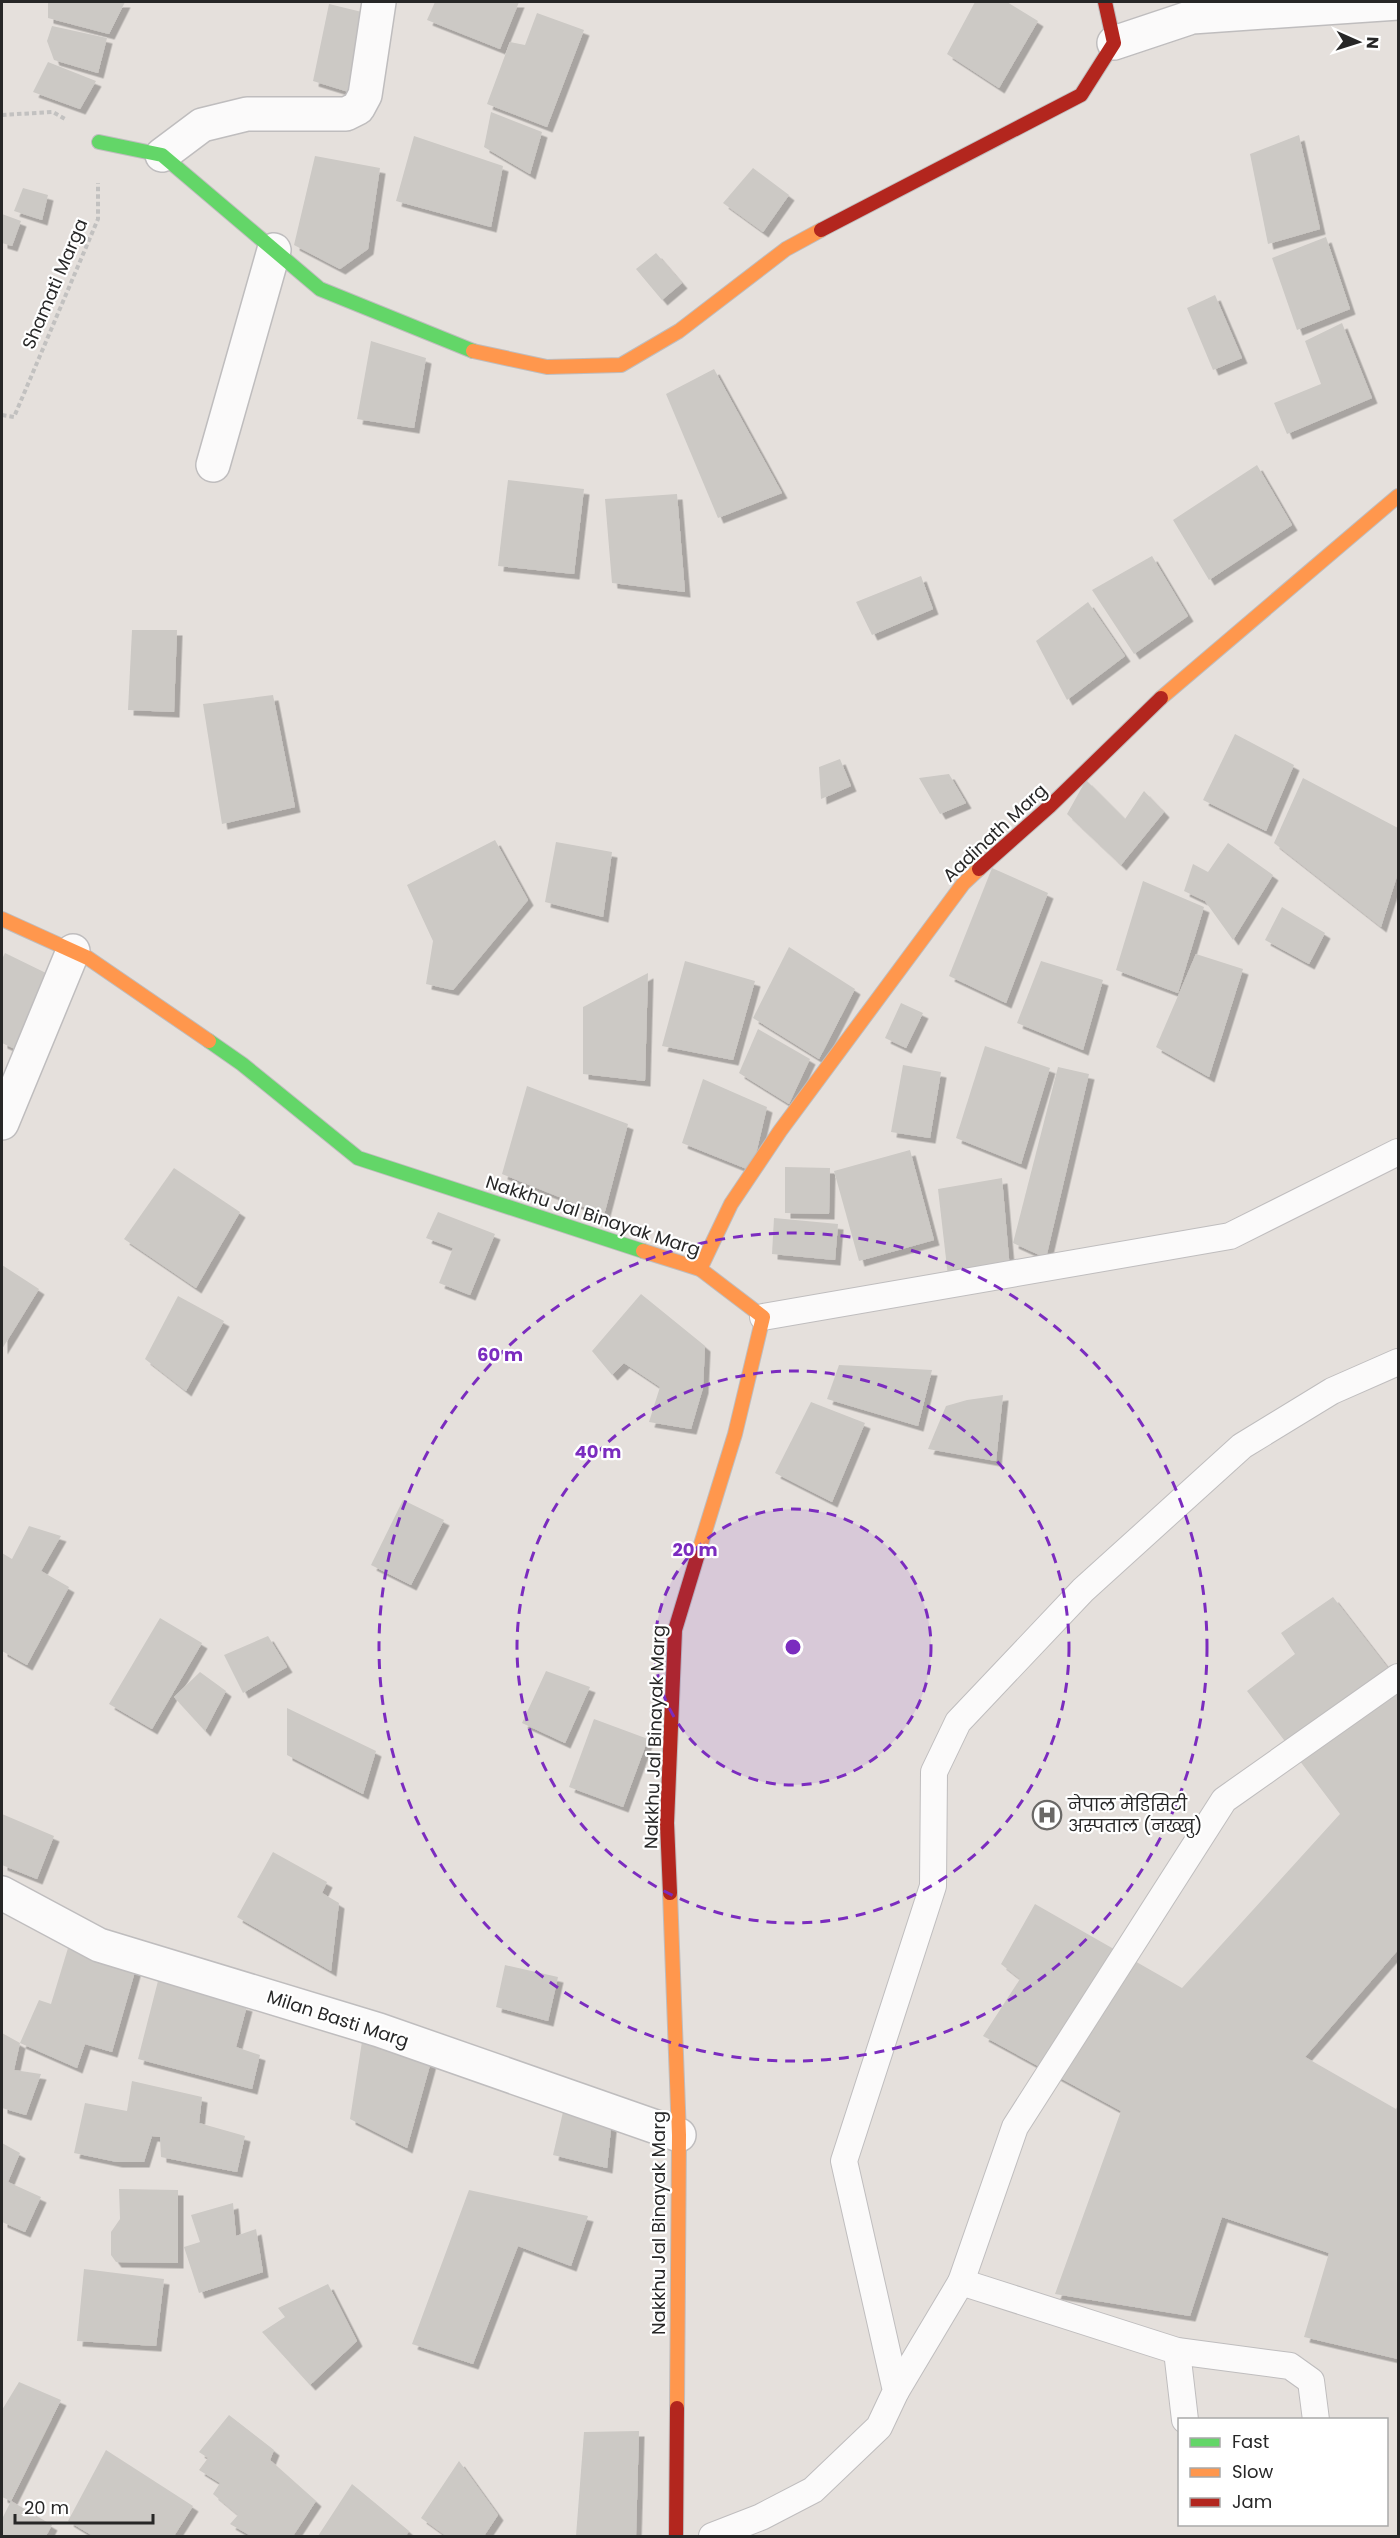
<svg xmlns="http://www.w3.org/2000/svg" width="1400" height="2538" viewBox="0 0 1400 2538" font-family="Poppins,'Noto Sans Devanagari',sans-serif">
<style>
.building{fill:#ccc9c5;filter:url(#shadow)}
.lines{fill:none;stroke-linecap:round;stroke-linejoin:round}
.lane-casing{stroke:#bfbdbe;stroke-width:28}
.street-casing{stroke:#bfbdbe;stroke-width:36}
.fast-casing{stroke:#bfbdbe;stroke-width:16}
.slow-casing{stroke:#bfbdbe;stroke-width:16}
.jam-casing{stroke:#bfbdbe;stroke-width:16}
.path{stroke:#c2c1c0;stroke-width:4;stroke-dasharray:4.5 3;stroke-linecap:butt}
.lane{stroke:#fbfafa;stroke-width:26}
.street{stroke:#fbfafa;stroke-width:33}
.fast{stroke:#63d668;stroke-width:14}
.slow{stroke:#ff974d;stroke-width:14}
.jam{stroke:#b3261e;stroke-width:14}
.ring{fill:none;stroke:#7b2cbf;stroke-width:3;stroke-dasharray:10 8}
.labels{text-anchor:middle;stroke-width:4.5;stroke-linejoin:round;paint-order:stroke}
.street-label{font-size:18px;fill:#272727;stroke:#fff}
.poi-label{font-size:18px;fill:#272727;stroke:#fff;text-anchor:start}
.centre{fill:#7b2cbf;stroke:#fff;stroke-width:3}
.ring-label{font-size:18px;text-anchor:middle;font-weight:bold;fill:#7b2cbf;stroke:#fff;stroke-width:4.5;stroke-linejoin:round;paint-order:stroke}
</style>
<defs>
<filter id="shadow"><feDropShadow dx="5.5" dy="5.5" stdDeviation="0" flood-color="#0004"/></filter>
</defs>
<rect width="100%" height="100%" fill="#e5e0dc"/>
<g class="building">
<path d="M48,2H125L109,34L48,18Z"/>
<path d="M435,2H519L500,49L427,20Z"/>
<path d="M975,2H1007L1038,21L999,88L947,54Z"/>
<path d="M329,4L366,13L352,93L313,81Z"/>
<path d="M537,13L584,30L547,127L487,104L510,42L525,45Z"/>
<path d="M52,26L107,38L98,73L54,60L47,41Z"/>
<path d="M48,62L96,81L80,109L33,92Z"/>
<path d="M491,112L542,132L530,174L484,147Z"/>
<path d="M1299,135L1320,229L1268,244L1250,154Z"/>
<path d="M414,136L503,166L491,227L396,201Z"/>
<path d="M315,156L380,168L368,249L340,269L294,245Z"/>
<path d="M753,168L789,195L763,232L723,203Z"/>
<path d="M23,188L48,195L42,220L14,211Z"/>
<path d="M2,214L21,221L12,246L2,243Z"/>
<path d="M1326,237L1350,309L1297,330L1272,258Z"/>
<path d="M656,253L682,283L662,300L636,269Z"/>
<path d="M1215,295L1242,358L1213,370L1187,308Z"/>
<path d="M1342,323L1372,398L1287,434L1274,403L1321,384L1305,341Z"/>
<path d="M371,341L426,358L414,428L357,419Z"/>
<path d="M714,369L782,493L718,518L666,394Z"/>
<path d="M1257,465L1292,525L1209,580L1173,520Z"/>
<path d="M508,480L584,489L574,574L498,566Z"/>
<path d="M677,494L685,592L612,583L605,499Z"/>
<path d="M1152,556L1188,616L1134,654L1092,590Z"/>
<path d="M921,576L933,609L872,635L856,602Z"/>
<path d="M1088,602L1125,656L1067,700L1036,641Z"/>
<path d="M132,630H177L174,712L128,710Z"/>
<path d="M273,695L295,807L222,824L203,704Z"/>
<path d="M1235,734L1294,765L1266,831L1203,800Z"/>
<path d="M840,759L851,786L821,799L819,767Z"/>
<path d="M949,774L966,803L940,814L919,778Z"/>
<path d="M1303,778L1398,828V873L1381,927L1274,843Z"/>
<path d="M1086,780L1125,819L1144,791L1164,812L1121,865L1067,814Z"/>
<path d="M495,840L528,900L453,990L426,984L433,941L407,885Z"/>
<path d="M556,842L612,852L603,917L545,902Z"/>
<path d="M1228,843L1273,875L1233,940L1205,901L1184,891L1193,864L1208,872Z"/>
<path d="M992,868L1048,893L1006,1003L949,976Z"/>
<path d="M1143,881L1204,907L1178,993L1116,970Z"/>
<path d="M1282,907L1325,933L1309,964L1265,940Z"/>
<path d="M789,947L855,989L819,1059L753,1018Z"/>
<path d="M5,953L48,974L15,1049L2,1043V959Z"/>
<path d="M1196,954L1243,969L1209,1077L1156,1047Z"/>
<path d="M685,961L755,981L733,1060L662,1046Z"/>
<path d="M1041,961L1103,980L1083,1050L1017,1023Z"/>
<path d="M648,973L645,1081L583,1074V1007Z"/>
<path d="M901,1003L923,1013L906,1048L885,1038Z"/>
<path d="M758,1029L810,1059L789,1104L739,1073Z"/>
<path d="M985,1046L1050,1068L1021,1164L956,1138Z"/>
<path d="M903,1065L941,1072L930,1138L891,1132Z"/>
<path d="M1058,1067L1089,1074L1046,1258L1013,1243Z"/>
<path d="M703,1079L767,1107L752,1171L682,1143Z"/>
<path d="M527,1086L628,1124L604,1215L502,1174Z"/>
<path d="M910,1150L934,1240L859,1261L834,1171Z"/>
<path d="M785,1167L830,1168L829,1214L785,1213Z"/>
<path d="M174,1168L240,1212L196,1288L124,1239Z"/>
<path d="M1002,1178L1010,1270L949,1285L938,1189Z"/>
<path d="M438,1212L495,1234L470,1295L439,1283L453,1248L426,1238Z"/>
<path d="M774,1218L838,1224L835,1260L772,1254Z"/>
<path d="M2,1265L39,1289L2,1349Z"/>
<path d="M641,1294L705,1346L703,1388L691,1429L649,1422L660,1387L624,1363L612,1375L592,1351Z"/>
<path d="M178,1296L224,1321L186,1391L145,1359Z"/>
<path d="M839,1365L932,1370L918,1426L827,1399Z"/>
<path d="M1003,1395L996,1461L928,1449L946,1406L967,1400Z"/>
<path d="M811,1402L865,1423L832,1502L775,1473Z"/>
<path d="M403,1500L444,1520L411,1585L371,1565Z"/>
<path d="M29,1526L61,1536L41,1571L69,1587L27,1665L2,1651V1553L12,1559Z"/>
<path d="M1333,1597L1398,1681V1950L1305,2057L1396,2109L1398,2105V2359L1304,2337L1329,2253L1222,2217L1190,2316L1055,2294L1121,2111L983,2036L1020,1979L1001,1964L1035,1904L1182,1988L1340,1814L1247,1691L1295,1654L1281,1633Z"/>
<path d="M160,1618L202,1643L152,1729L109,1704Z"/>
<path d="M268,1636L287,1667L243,1693L224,1655Z"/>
<path d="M546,1671L590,1687L565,1743L522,1723Z"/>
<path d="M200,1672L226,1691L205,1731L174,1697Z"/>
<path d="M287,1708L376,1751L363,1794L287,1755Z"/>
<path d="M594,1719L648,1739L623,1807L569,1787Z"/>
<path d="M2,1814L54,1836L37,1879L2,1865Z"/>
<path d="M273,1852L327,1882L322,1893L339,1903L331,1971L237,1917Z"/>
<path d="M68,1948L136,1968L112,2052L85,2044L77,2068L20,2043L39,2000L51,2004Z"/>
<path d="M505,1965L558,1977L548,2021L496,2007Z"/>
<path d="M158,1981L247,2006L236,2047L260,2055L252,2089L138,2059Z"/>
<path d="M2,2033L20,2043L14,2070L41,2074L26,2115L2,2108Z"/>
<path d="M363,2035L432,2058L407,2148L350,2119Z"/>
<path d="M132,2081L202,2097L199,2123L245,2136L237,2172L161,2157L160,2137L152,2136L144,2162H117L74,2153L85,2103L127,2111Z"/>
<path d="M566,2099L612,2118L607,2168L553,2155Z"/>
<path d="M2,2143L20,2153L8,2182L41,2197L25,2232L2,2222Z"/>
<path d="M119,2189L178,2190V2263L116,2262L111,2255V2232L120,2219Z"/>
<path d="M469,2190L588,2216L571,2266L518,2246L473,2364L412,2344Z"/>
<path d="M233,2203L236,2236L256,2229L263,2272L199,2293L184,2247L200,2242L191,2215Z"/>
<path d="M84,2269L164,2279L156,2346L77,2341Z"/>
<path d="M328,2284L357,2341L310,2385L262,2332L285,2317L278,2308Z"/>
<path d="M19,2382L61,2400L11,2501L2,2497V2410Z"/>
<path d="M229,2415L274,2450L270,2460L316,2501L293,2536H251L230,2524L238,2515L213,2494L220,2483L199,2470L208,2458L199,2452Z"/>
<path d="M639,2431L636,2536H576L584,2432Z"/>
<path d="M106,2450L193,2506L174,2536H93L68,2521Z"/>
<path d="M459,2461L498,2515L484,2536H446L421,2518Z"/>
<path d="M352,2484L409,2531L406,2536H318Z"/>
<path d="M11,2501L52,2525L46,2536H2V2519Z"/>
</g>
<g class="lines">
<g class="lane-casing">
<g id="lane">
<path d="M763,1317L1230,1236L1398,1152"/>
<path d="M961,2282L1177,2351L1290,2366L1311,2381L1316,2420"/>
<path d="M1177,2351L1185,2420"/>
<path d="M896,2391L961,2282L1015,2127L1224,1800L1398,1677"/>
<path d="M712,2536L761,2517L813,2490L879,2427L896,2391L844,2161L933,1886L934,1772L958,1722L1083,1590L1242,1446L1332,1391L1398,1362"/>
</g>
</g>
<g class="street-casing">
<g id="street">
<path d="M1114,43L1192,17L1398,3"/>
<path d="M162,155L202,125L247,114H346L358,108L365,95L379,2"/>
<path d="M213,465L274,250"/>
<path d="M2,1123L73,951"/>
<path d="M2,1893L99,1945L379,2030L679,2135"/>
</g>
</g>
<g class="fast-casing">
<g id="fast">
<path d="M99,142L162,155L320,289L473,351"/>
<path d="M209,1041L242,1064L358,1158L643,1251"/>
</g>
</g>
<g class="slow-casing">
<g id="slow">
<path d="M473,351L547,367L621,365L679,331L786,249L821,230"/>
<path d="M1161,698L1398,496"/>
<path d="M2,919L88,958L209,1041"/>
<path d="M643,1251L700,1269L763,1317L735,1434L698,1554"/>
<path d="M700,1269L731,1204L780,1131L963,884L979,869"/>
<path d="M670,1893L679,2135L677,2408"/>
</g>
</g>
<g class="jam-casing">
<g id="jam">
<path d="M821,230L1081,95L1114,43L1105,2"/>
<path d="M979,869L1050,806L1161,698"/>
<path d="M670,1893L667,1823L675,1630L698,1554"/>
<path d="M676,2536L677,2408"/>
</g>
</g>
<g class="path">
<path d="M2,115L53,112L65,119"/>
<path d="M2,415L14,417L98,219V183"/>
</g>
<use href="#lane" class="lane"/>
<use href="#street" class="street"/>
<use href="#fast" class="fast"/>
<use href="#slow" class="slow"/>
<use href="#jam" class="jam"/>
</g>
<circle cx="793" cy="1647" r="138" fill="#7b2cbf" fill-opacity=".12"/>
<g class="ring">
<circle cx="793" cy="1647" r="138"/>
<circle cx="793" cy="1647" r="276"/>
<circle cx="793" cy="1647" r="414"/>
</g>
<defs>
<g id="hospital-ring" transform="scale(1.5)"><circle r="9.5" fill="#fff" stroke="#6a6866" stroke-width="1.5"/><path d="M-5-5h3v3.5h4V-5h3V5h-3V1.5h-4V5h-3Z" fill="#6a6866"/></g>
</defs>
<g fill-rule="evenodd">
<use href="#hospital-ring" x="1047" y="1815"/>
</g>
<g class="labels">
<g class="street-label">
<text transform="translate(55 284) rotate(-67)" y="6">Shamati Marga</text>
<text transform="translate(995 833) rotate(-43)" y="6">Aadinath Marg</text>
<text transform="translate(593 1216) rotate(18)" y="6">Nakkhu Jal Binayak Marg</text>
<text transform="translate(655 1737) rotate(-88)" y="6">Nakkhu Jal Binayak Marg</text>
<text transform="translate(338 2019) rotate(18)" y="6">Milan Basti Marg</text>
<text transform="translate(659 2223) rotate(-90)" y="6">Nakkhu Jal Binayak Marg</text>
</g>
<g class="poi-label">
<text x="1068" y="1811">नेपाल मेडिसिटी<tspan x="1068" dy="21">अस्पताल (नख्खु)</tspan></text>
</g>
</g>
<circle cx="793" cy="1647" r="9" class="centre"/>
<g class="ring-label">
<text x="500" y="1361">60 m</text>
<text x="598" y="1458">40 m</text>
<text x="695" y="1556">20 m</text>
</g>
<rect width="1400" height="2538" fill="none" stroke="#272727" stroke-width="6"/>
<rect x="1178" y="2418" width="210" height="108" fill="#ffffff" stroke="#a9a9a9" stroke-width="1.5"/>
<rect x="1190" y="2438" width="30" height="9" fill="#63d668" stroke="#a9a9a9" stroke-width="1.5"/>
<text x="1232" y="2448" font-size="18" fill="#272727">Fast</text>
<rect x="1190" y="2468" width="30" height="9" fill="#ff974d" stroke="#a9a9a9" stroke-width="1.5"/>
<text x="1232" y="2478" font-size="18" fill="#272727">Slow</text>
<rect x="1190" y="2498" width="30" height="9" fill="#b3261e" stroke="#a9a9a9" stroke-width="1.5"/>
<text x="1232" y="2508" font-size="18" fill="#272727">Jam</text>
<g transform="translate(1358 42) rotate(93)" stroke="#ffffff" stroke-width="4.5" paint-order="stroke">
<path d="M0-4.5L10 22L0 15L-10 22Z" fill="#272727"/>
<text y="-9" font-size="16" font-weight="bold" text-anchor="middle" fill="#272727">N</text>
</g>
<path d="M15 2514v9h138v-9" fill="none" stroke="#272727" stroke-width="3"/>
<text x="24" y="2514" font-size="18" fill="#272727" stroke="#ffffff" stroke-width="4.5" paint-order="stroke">20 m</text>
</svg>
